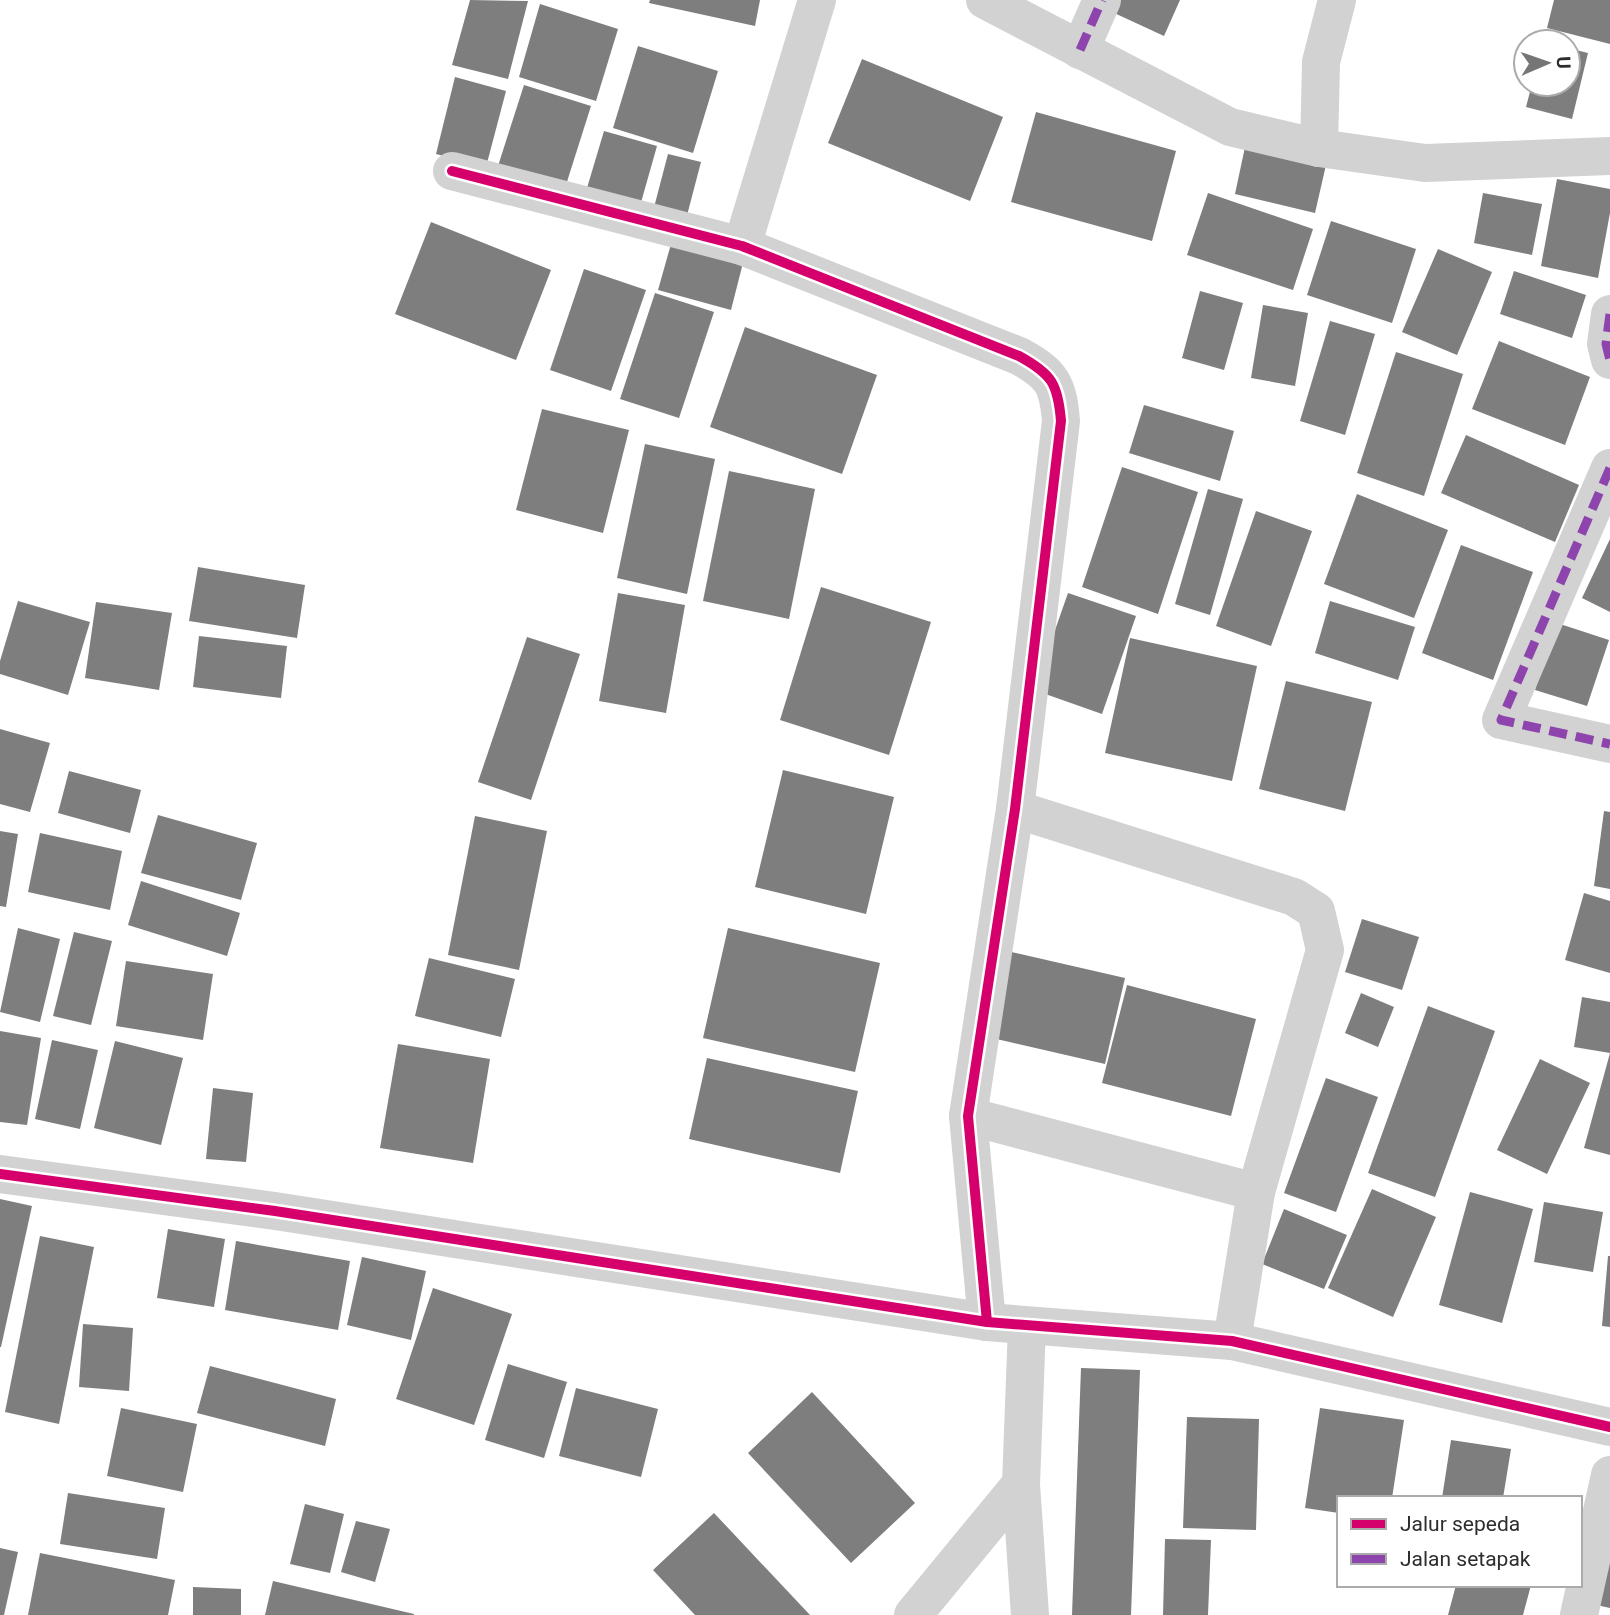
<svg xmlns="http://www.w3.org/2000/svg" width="1610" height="1615" viewBox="0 0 1610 1615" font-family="Roboto,sans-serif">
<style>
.building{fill:#7e7e7e}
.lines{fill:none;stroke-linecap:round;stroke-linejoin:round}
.street{stroke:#d2d2d2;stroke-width:38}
.quiet{stroke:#8e44ad;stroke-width:9;stroke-dasharray:18 9;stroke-linecap:butt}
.cycleway-casing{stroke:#fff;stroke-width:15}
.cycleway{stroke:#d6006c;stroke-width:10}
</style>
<rect width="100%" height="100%" fill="#fff"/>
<g class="building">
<path d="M470,0L528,1L508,79L452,65Z"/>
<path d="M650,0H760L755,26L649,3Z"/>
<path d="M1118,0H1180L1164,36L1112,12Z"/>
<path d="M1554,0H1610V44L1547,28Z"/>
<path d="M540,4L618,29L596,101L519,77Z"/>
<path d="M638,46L718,71L693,153L613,128Z"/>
<path d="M1568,48L1588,53L1572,119L1526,107L1532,84H1568Z"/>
<path d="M862,59L1003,117L970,201L828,143Z"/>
<path d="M455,77L506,91L486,167L436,154Z"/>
<path d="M524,85L591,106L565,188L498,166Z"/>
<path d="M1036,112L1176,151L1152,241L1011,202Z"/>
<path d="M604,131L657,146L638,213L584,198Z"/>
<path d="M1245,147L1326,165L1315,213L1235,194Z"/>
<path d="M668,154L701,162L685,223L652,215Z"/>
<path d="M1557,179L1610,189V213L1598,278L1541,266Z"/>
<path d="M1208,193L1313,229L1293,290L1187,255Z"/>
<path d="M1483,193L1542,204L1532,255L1474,243Z"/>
<path d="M1331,221L1416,249L1392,323L1307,295Z"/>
<path d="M431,222L551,270L516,360L395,314Z"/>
<path d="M673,237L745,255L731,310L658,290Z"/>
<path d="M1438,249L1492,272L1457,355L1402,332Z"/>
<path d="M584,269L646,290L611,391L550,370Z"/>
<path d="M1514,271L1586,295L1572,338L1500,314Z"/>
<path d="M1200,291L1243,303L1224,370L1182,358Z"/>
<path d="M655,293L714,312L679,418L620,399Z"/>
<path d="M1263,305L1308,313L1295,386L1251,378Z"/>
<path d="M1330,321L1375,334L1345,435L1300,421Z"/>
<path d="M745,327L877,375L842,474L710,427Z"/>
<path d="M1499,341L1590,377L1565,445L1472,409Z"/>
<path d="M1396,352L1463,374L1424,496L1357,473Z"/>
<path d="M1144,405L1234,431L1220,481L1129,453Z"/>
<path d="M542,409L629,430L603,533L516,510Z"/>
<path d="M1466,435L1579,485L1555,542L1441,493Z"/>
<path d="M645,444L715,459L687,594L617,578Z"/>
<path d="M1122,467L1198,492L1158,614L1082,587Z"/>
<path d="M729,471L815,489L789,619L703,601Z"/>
<path d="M1208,489L1243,499L1210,615L1175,604Z"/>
<path d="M1357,494L1448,530L1414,618L1324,584Z"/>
<path d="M1256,511L1312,531L1271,646L1216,626Z"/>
<path d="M1610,539V612L1582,598Z"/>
<path d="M1461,545L1533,572L1493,680L1422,653Z"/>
<path d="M198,567L305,585L297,638L189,621Z"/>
<path d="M821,587L931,622L889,755L780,720Z"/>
<path d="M618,593L685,605L666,713L599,701Z"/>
<path d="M1068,593L1136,616L1102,714L1034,690Z"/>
<path d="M18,601L90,622L68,695L0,674V661Z"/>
<path d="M1330,601L1415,627L1398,680L1315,653Z"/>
<path d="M96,602L172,613L159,690L85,678Z"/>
<path d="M1557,623L1609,640L1587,706L1535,690Z"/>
<path d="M199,636L287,646L281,698L193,687Z"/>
<path d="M527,637L580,654L531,800L478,782Z"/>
<path d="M1130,638L1257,666L1232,781L1105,753Z"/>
<path d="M1286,681L1372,702L1345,811L1259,789Z"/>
<path d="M0,729L50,743L30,812L0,804Z"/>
<path d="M783,770L894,797L866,914L755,887Z"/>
<path d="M69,771L141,790L130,833L58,813Z"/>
<path d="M1604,811L1610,812V889L1594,886Z"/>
<path d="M158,815L257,843L241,900L141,873Z"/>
<path d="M475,816L547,831L519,970L448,955Z"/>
<path d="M0,831L18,834L6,907L0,906Z"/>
<path d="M40,833L122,851L110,910L28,892Z"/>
<path d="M141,881L240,913L227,956L128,925Z"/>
<path d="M1584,893L1610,901V973L1565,960Z"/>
<path d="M1362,919L1419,937L1402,990L1345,972Z"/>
<path d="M18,928L60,939L40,1022L0,1012Z"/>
<path d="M728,928L880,963L855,1072L703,1038Z"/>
<path d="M74,932L112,941L91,1025L53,1016Z"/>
<path d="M1007,951L1125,978L1105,1064L988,1037Z"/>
<path d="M429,958L515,979L501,1037L415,1016Z"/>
<path d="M126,961L213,974L203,1040L116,1026Z"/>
<path d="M1127,985L1256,1019L1231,1116L1102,1083Z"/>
<path d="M1361,993L1394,1007L1378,1047L1345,1033Z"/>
<path d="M1582,997L1610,1002V1053L1574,1047Z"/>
<path d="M1428,1006L1495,1031L1435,1197L1368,1173Z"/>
<path d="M0,1031L41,1038L27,1125L0,1122Z"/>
<path d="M52,1040L98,1050L80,1129L35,1119Z"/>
<path d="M115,1041L183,1058L161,1145L94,1128Z"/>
<path d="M398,1044L490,1059L473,1163L380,1148Z"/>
<path d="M1610,1053V1155L1584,1148Z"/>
<path d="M707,1058L858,1091L840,1173L689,1139Z"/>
<path d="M1540,1059L1590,1083L1547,1174L1497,1150Z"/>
<path d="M1326,1078L1378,1097L1336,1212L1284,1193Z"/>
<path d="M213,1088L253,1093L246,1162L206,1159Z"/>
<path d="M1372,1189L1436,1217L1393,1317L1328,1288Z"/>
<path d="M1470,1192L1533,1209L1502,1323L1439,1305Z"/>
<path d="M0,1199L32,1206L1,1347H0Z"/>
<path d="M1544,1202L1603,1212L1593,1272L1534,1262Z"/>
<path d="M1284,1209L1347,1235L1324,1289L1262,1264Z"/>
<path d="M168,1229L225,1239L214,1307L157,1298Z"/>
<path d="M40,1236L94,1247L59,1424L5,1412Z"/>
<path d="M236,1241L350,1261L338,1330L225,1310Z"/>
<path d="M1608,1256H1610V1327L1602,1326Z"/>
<path d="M362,1257L426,1271L411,1340L347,1325Z"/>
<path d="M433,1288L512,1314L474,1425L396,1399Z"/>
<path d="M83,1324L133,1328L129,1391L79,1387Z"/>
<path d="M508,1364L567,1382L544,1458L485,1440Z"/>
<path d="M210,1366L336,1399L325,1446L197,1413Z"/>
<path d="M1081,1368L1140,1370L1131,1615H1072Z"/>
<path d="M576,1388L658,1409L641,1477L559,1456Z"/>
<path d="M812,1392L915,1503L851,1563L748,1453Z"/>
<path d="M121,1408L197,1424L183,1492L107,1476Z"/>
<path d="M1320,1408L1404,1420L1392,1498H1339V1513L1305,1508Z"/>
<path d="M1187,1417L1259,1419L1256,1530L1183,1528Z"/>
<path d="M1451,1440L1511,1449L1503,1498H1442Z"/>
<path d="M68,1493L165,1508L157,1559L60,1544Z"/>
<path d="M305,1504L344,1514L330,1573L290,1564Z"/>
<path d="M714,1513L810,1615H695L653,1570Z"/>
<path d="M356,1521L390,1529L375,1582L341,1572Z"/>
<path d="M1610,1538V1608L1592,1604Z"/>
<path d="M1165,1539L1211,1540L1208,1615H1163Z"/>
<path d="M0,1548L18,1552L4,1615H0Z"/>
<path d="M40,1553L175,1580L168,1615H28Z"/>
<path d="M273,1581L414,1614V1615H265Z"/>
<path d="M1456,1585H1531L1523,1615H1448Z"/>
<path d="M193,1587L241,1589V1615H193Z"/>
</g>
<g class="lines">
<g class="street">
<path d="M985,0L1230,127L1319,148L1425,163L1610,156"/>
<path d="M1080,50L1102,0"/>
<path d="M1319,148L1321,62L1337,0"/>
<path d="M452,171L742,246L1019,356C1052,374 1058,384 1061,421L1015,809L968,1116L987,1322"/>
<path d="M742,246L817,0"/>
<path d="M1610,314L1606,344L1610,360"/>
<path d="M1610,468L1501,720L1610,744"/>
<path d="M1015,809L1294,897L1316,911L1325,950L1256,1192L1232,1341"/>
<path d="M968,1116L1256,1192"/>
<path d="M0,1174L275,1211L987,1322L1232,1341L1610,1427"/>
<path d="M1021,1484L1030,1615"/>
<path d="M913,1615L1021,1484L1027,1326"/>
<path d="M1579,1615L1610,1475"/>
</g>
<g class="quiet">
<path d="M1080,50L1102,0"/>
<path d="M1610,314L1606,344L1610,360"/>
<path d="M1610,468L1501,720L1610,744"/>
</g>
<g class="cycleway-casing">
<g id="cycleway">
<path d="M452,171L742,246L1019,356C1052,374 1058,384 1061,421L1015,809L968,1116L987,1322"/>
<path d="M0,1174L275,1211L987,1322L1232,1341L1610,1427"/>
</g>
</g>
<use href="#cycleway" class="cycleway"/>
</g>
<rect x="1337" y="1496" width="245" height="91" fill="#ffffff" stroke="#ababab" stroke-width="2"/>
<rect x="1351" y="1519" width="35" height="10" fill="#d6006c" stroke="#ababab" stroke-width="2"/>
<text x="1400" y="1531" font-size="21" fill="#2d2d2d">Jalur sepeda</text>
<rect x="1351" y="1554" width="35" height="10" fill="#8e44ad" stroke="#ababab" stroke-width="2"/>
<text x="1400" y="1566" font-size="21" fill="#2d2d2d">Jalan setapak</text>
<g transform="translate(1547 63) rotate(88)"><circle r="33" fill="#ffffff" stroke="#ababab" stroke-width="2"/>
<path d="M0-5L12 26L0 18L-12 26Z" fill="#767676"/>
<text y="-10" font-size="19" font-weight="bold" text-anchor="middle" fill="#2d2d2d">U</text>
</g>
</svg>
